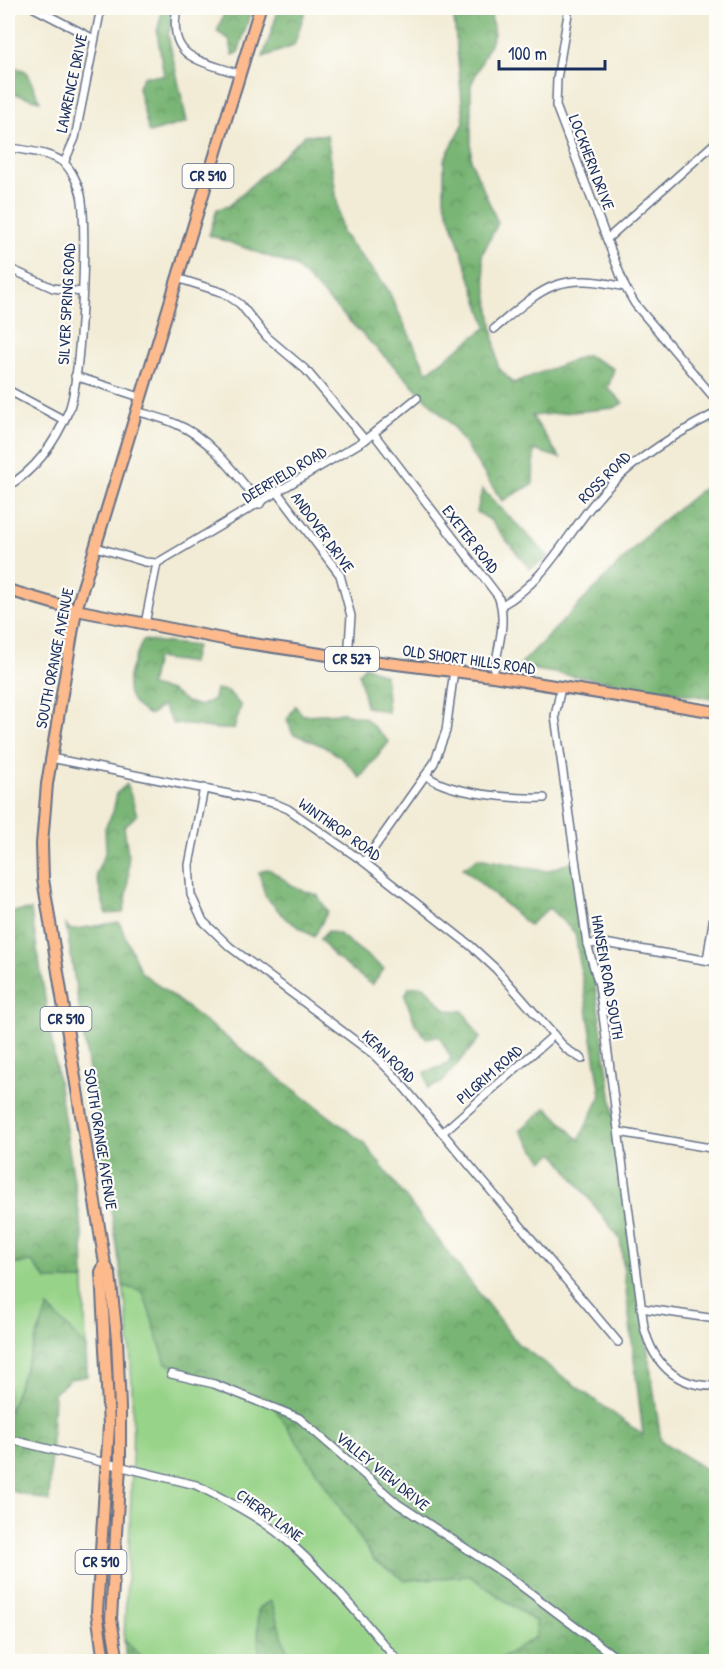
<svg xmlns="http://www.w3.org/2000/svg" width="724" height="1669" viewBox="0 0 724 1669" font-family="'Patrick Hand',sans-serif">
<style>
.green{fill:#97d388;stroke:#598173;stroke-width:1.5}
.forest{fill:url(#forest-crowns);stroke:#4a7269;stroke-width:1.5}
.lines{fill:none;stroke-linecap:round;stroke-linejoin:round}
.minor-casing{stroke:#667188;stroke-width:10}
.primary-casing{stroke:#667188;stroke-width:14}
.minor{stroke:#fff;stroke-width:7}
.primary{stroke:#fcba8d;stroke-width:10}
.labels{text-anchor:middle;stroke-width:4.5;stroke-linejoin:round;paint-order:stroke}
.shield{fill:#fdfcf7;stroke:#5f6c8c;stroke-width:1.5}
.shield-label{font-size:15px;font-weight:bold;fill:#1b2f5e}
.street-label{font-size:16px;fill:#1b2f5e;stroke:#fdfcf7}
</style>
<defs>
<pattern id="forest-crowns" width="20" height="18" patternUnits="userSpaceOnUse" patternTransform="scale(1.5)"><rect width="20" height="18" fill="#79b574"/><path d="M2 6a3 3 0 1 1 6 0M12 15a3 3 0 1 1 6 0" fill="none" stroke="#629462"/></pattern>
</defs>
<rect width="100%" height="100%" fill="#fdfcf7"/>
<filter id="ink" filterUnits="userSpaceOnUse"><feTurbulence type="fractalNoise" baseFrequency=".0167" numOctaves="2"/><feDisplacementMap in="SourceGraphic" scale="12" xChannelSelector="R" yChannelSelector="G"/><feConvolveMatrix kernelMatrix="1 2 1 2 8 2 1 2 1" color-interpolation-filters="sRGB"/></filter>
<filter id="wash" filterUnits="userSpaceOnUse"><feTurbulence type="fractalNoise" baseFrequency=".008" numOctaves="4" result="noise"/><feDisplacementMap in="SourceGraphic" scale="24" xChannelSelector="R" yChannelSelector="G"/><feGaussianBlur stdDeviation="1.35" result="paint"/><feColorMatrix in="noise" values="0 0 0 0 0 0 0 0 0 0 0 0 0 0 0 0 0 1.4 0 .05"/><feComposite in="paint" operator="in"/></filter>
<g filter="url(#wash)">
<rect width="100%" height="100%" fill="#f2ecd6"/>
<g class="green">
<path d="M32,1262L47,1280H84L86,1347L48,1308L8,1414V1265Z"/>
<path d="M123,1286L143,1291L166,1363L273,1405L405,1580L470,1576L536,1622L538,1636L497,1661H290L270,1601L258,1609L259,1661H145L124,1640C129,1522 141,1403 123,1286Z"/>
</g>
<g class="forest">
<path d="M163,8H177L168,35L187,122L149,133L138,87L144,76H164L157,32Z"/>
<path d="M226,8H252L238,53L233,55L229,39L217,32Z"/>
<path d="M279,8H306L294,46L263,57Z"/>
<path d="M453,8H490L494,35L471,85V161L498,223L482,255L498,367L513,383L587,355L614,369L608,388L623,403L614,408L532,416L560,458L534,450L533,484L502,501L453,426L295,266L209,235L217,209L229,206L305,135H327L342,233L387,288L427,372L487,327L444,200V160L464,123Z"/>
<path d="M8,65L26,71L40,101L8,92Z"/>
<path d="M716,478V699L518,667L655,527Z"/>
<path d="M482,489L549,557L530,569L490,520L477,512Z"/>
<path d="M143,640L196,646L192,663L156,658L150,686L171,691L187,702L200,706L214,699L216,689L228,691L241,706L234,729C212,731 195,723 173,724L163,706L150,715C113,697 131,669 143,640Z"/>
<path d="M365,666L385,675L388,712L366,707L359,673Z"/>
<path d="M295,706L303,715L344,713L365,718L389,742L360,778C343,753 321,744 293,734L287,720Z"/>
<path d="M127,784L137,815L124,827C129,854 131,886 123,913L106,914L96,874L106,851L105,828L113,812L117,793Z"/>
<path d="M478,858L547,871L577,860L661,1441L716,1476V1661H497L537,1636L536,1622L470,1576L405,1580L375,1561L273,1405L166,1363L143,1292L123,1286L66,925L71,930L119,922L141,972L364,1143L517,1343L643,1435L620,1239L554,1153L543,1161L520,1130L547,1107L579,1140L601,1095L575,933L549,908L529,925L463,868Z"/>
<path d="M269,869L298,889L317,895L328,911L314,937L286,919L265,896L259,872Z"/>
<path d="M31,910L83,1237L84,1280H47L32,1262L8,1265V912Z"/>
<path d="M328,931L339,934L384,969L372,985L334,956L320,939Z"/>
<path d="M424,986L446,1010L463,1011L480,1038L441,1083L428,1088L425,1072L446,1065L451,1058L439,1036L426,1038L415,1024L405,996L409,987Z"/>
<path d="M48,1307L86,1347L87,1376L70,1379L54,1394L49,1501L8,1490V1414Z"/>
<path d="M271,1601L290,1661H259L258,1609Z"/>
<path d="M124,1640L145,1661H126Z"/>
</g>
</g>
<g filter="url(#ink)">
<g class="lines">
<g class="minor-casing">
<g id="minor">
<path d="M34,8L94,39"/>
<path d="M177,8C167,60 200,60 239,74"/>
<path d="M569,8L557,79L556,106L625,287"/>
<path d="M8,147C25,151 50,152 64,163C72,170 79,186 81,195C88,227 81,381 69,410C56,441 37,469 8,486"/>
<path d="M64,163L75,138L101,8"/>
<path d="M607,239L716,142"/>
<path d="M8,268L53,288L81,292"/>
<path d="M177,278L224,293L240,304L267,337L306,370L365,440"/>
<path d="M494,329C544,287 557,271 625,287L635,304L716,400"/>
<path d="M75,376L140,397"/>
<path d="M8,390L64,420"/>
<path d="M136,411C149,415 163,418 176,424C211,438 237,476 260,504"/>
<path d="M374,434L498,596C508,620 497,651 493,676"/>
<path d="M278,493L340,575L351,616L348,658"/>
<path d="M96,547L145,562L157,563L365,440L417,398"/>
<path d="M502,605C545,581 564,539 594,503C625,464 673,435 716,413"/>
<path d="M145,624L157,563"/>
<path d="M561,687L555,716L587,944L599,985L644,1327C653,1363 676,1387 716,1386"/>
<path d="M51,758L274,803L288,809L364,862L471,946L496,969L566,1049L582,1059"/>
<path d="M427,776C450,794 514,799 544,798"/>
<path d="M204,788L189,865L191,895L203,921L230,947L373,1054L393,1074L618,1342"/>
<path d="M364,862L434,763L446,731L454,670"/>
<path d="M587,944L604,943L716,962"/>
<path d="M707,960L716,903"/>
<path d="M619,1132L716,1149"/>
<path d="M442,1133L554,1035"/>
<path d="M641,1308L716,1319"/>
<path d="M171,1374L214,1384L299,1418L398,1504L508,1576L622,1662"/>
<path d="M8,1439L196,1485C226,1500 257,1516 283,1537C326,1573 362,1620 399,1662"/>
</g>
</g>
<g class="primary-casing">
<g id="primary">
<path d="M8,590L76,610L233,641L348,658L493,676L716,712"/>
<path d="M104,1662L97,1612L109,1426L101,1272L105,1264"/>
<path d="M118,1662L111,1619L120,1466V1408L117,1339L110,1274L105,1264L43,879L42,844L47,784L76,610L260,8"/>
</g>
</g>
<use href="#minor" class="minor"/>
<use href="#primary" class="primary"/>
</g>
</g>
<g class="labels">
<g class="shield">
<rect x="182.5" y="164" width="51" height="24" rx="4.5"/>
<rect x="325" y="647" width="54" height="24" rx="4.5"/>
<rect x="40.5" y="1007" width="51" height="24" rx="4.5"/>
<rect x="75.5" y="1550" width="51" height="24" rx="4.5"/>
</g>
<g class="shield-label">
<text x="208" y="181">CR 510</text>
<text x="352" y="664">CR 527</text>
<text x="66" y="1024">CR 510</text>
<text x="101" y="1567">CR 510</text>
</g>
<g class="street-label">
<text transform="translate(71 83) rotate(-78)" y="6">LAWRENCE DRIVE</text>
<text transform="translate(592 162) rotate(69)" y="6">LOCKHERN DRIVE</text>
<text transform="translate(66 304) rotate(-87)" y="6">SILVER SPRING ROAD</text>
<text transform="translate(284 474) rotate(-31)" y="6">DEERFIELD ROAD</text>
<text transform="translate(604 477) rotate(-45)" y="6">ROSS ROAD</text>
<text transform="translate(323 532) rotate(54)" y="6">ANDOVER DRIVE</text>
<text transform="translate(471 539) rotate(52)" y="6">EXETER ROAD</text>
<text transform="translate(54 658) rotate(-79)" y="6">SOUTH ORANGE AVENUE</text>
<text transform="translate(469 659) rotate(8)" y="6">OLD SHORT HILLS ROAD</text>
<text transform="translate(340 829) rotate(35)" y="6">WINTHROP ROAD</text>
<text transform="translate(608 977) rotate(80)" y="6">HANSEN ROAD SOUTH</text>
<text transform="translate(389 1056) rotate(44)" y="6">KEAN ROAD</text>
<text transform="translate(489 1074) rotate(-41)" y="6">PILGRIM ROAD</text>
<text transform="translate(101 1139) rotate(81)" y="6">SOUTH ORANGE AVENUE</text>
<text transform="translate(383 1471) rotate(39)" y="6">VALLEY VIEW DRIVE</text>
<text transform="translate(270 1515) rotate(36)" y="6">CHERRY LANE</text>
</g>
</g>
<rect width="724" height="1669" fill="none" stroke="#fdfcf7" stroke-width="30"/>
<path d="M499 60v9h106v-9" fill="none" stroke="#1b2f5e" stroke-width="3"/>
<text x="508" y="60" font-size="18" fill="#1b2f5e" stroke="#fdfcf7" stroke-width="4.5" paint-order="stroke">100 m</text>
</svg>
